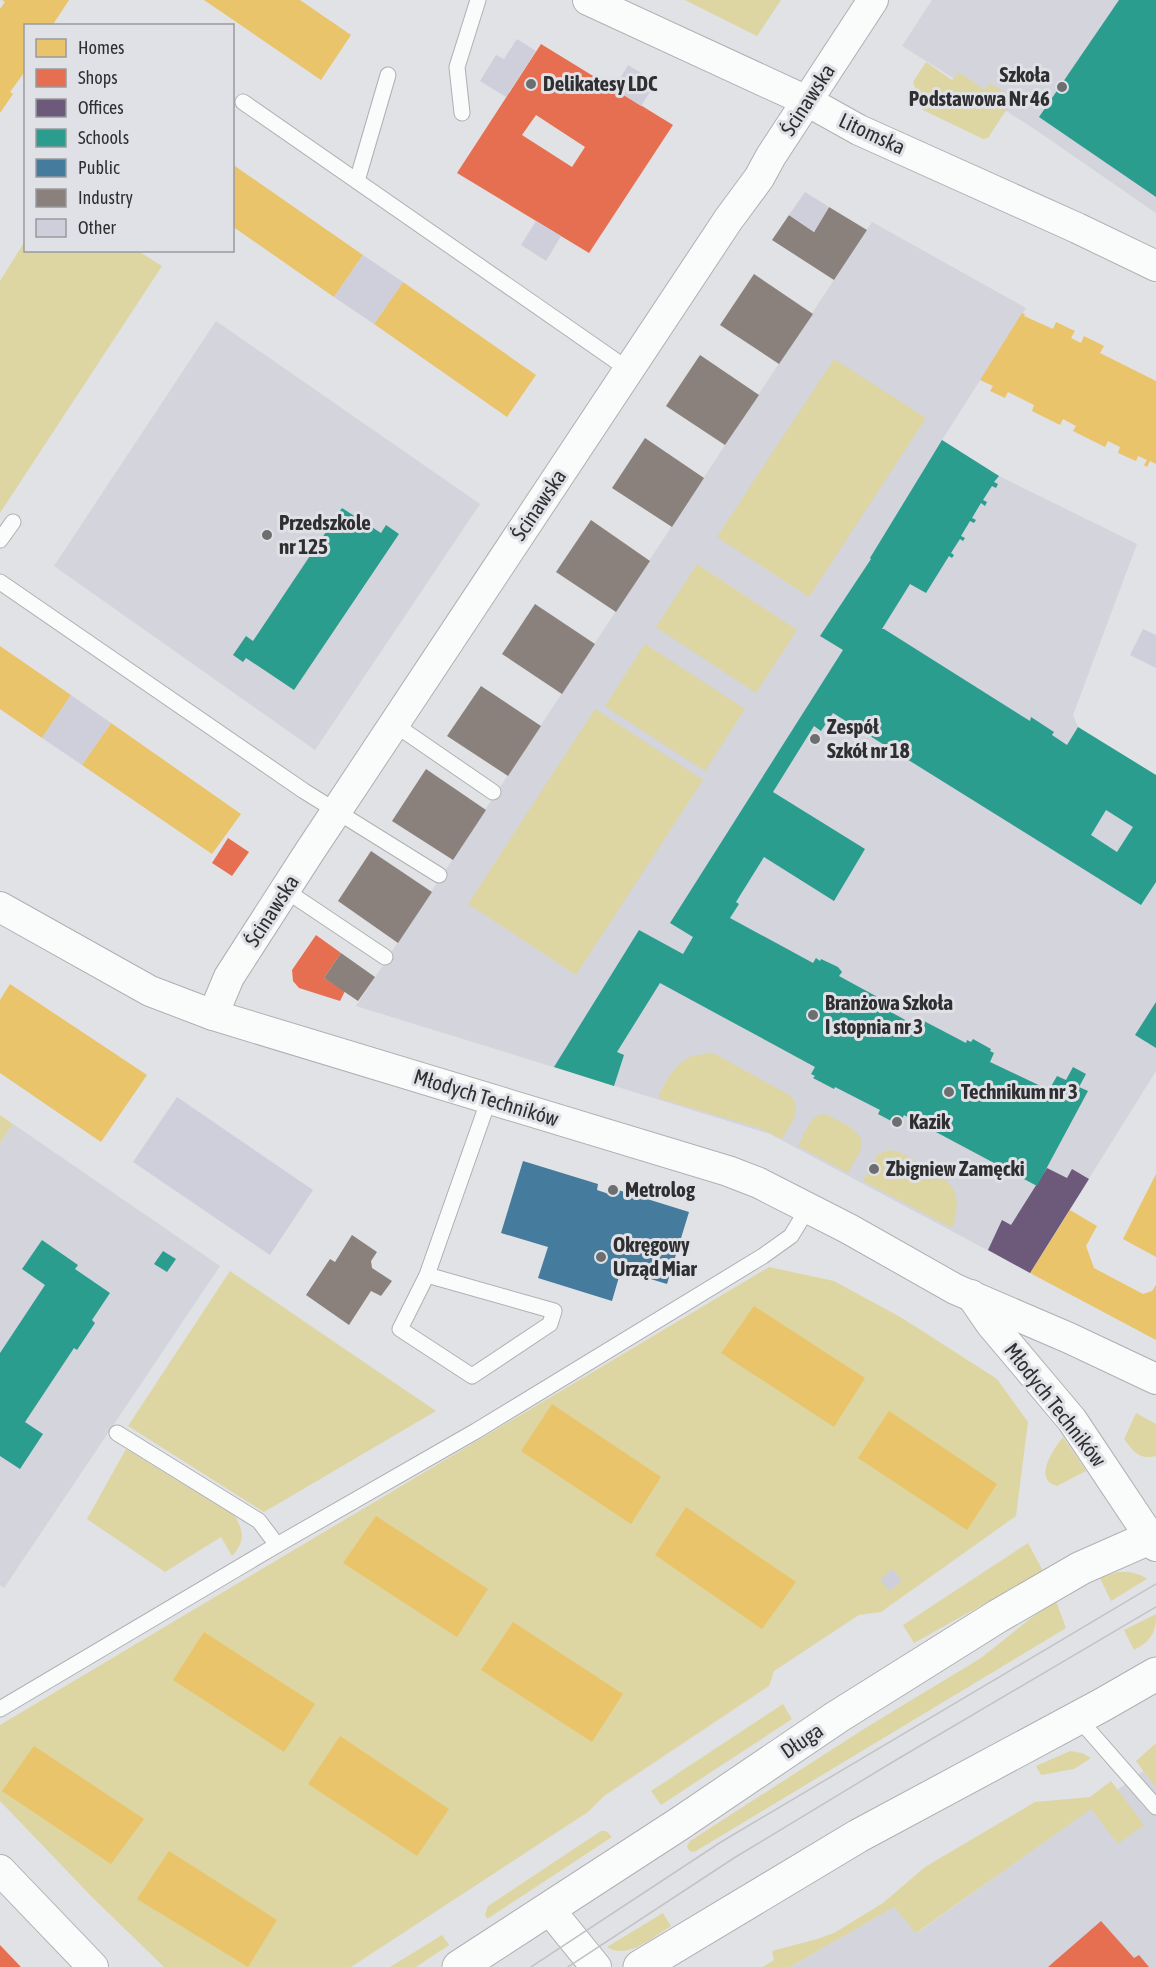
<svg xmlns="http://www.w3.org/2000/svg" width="1156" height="1967" viewBox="0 0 1156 1967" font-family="'Asap Condensed',sans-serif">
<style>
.built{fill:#d3d4dc}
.green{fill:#ddd6a2}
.homes{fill:#e9c46a}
.shops{fill:#e76f51;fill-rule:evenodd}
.offices{fill:#6d597a}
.schools{fill:#2a9d8f;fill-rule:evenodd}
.public{fill:#457b9d}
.industry{fill:#8a817c}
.building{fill:#cecfdb}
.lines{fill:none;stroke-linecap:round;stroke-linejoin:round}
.service-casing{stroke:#b0b0b2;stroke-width:17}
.minor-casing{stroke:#b0b0b2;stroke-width:32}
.tertiary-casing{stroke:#b0b0b2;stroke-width:35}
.service{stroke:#fafbfb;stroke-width:15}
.minor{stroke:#fafbfb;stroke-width:30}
.tertiary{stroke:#fafbfb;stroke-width:33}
.tram{stroke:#c3c3c5;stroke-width:1.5}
.poi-dot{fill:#6d6e70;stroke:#e0e1e6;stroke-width:2}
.labels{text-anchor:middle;stroke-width:6;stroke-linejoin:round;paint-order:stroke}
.poi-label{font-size:21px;font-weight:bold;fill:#2f2f31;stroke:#e0e1e6;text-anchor:start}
.street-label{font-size:21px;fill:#2f2f31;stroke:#e0e1e6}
</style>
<rect width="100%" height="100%" fill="#e1e2e5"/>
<g class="built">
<path d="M932,0H1156V213L1033,128L902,46Z"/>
<path d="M872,222L1026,308L942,440L999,476L1137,544L1073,715L1078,727L1156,775V1071L1030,1273L770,1134L356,1006Z"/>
<path d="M216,321L480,504L315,750L54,566Z"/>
<path d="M13,1124L220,1266L4,1588L0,1585V1143Z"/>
<path d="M1156,1762V1967H790L894,1907L917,1933Z"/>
</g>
<g class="green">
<path d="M685,0H781L757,36Z"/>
<path d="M926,62L952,80L959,72L985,90L990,83L1014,98L988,138L983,139L923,110L913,82Z"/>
<path d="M25,241L26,250L138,251L162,266L0,513V281Z"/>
<path d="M834,359L926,418L809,597L717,537Z"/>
<path d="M697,564L797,630L756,693L656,627Z"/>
<path d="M645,644L745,709L705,771L605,706Z"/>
<path d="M595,709L703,780L576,975L468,904Z"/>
<path d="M713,1053L791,1096C803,1110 790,1125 782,1139L759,1128L658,1098C665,1082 675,1062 693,1056C699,1054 707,1054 713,1053Z"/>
<path d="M822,1114C830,1115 836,1119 843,1123C873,1140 861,1149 848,1173L798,1146C804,1136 809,1117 822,1114Z"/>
<path d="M0,1115L13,1124L0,1143Z"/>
<path d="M889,1150C901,1151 909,1158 919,1163C951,1181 965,1190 952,1228L863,1181L878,1154Z"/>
<path d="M769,1267L834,1281L902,1318L997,1379L1028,1422L1016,1516L881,1612L859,1615L774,1671L769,1686L604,1796L588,1812L351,1967H164L92,1897L0,1801V1725Z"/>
<path d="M230,1271L436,1411L264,1512L128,1426Z"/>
<path d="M1136,1413L1156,1424V1456C1139,1460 1134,1452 1124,1439Z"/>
<path d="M1063,1437L1086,1471L1057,1486C1032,1480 1054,1448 1063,1437Z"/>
<path d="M126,1449L235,1516C244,1532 245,1542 232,1556L221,1537L165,1572L87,1519Z"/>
<path d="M1028,1543L1043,1571L914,1643L903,1625Z"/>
<path d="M1118,1572C1129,1572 1138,1572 1147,1579L1111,1601L1100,1578Z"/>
<path d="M1056,1601L1066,1628L696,1851L691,1852L688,1849L687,1846L690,1841L867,1727L981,1658L1031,1618Z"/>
<path d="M1156,1614C1156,1633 1151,1641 1134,1650L1124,1630Z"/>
<path d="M783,1704L792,1719L661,1805L651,1791Z"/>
<path d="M1155,1744L1156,1745V1788L1136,1761Z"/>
<path d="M1070,1751L1082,1753L1091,1758L1074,1769L1041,1775L1036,1766Z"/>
<path d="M1111,1781L1144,1825L1118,1844L1091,1809L916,1933L894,1907L790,1967H763L774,1960L772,1951L817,1939L834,1933L883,1903L925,1867L1035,1802L1090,1797Z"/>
<path d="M601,1831H606L612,1837L487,1919L485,1914L488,1906Z"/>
<path d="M663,1913L671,1926C653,1937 628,1960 607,1947Z"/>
<path d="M442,1935L449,1945L416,1967H390Z"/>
</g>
<g class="homes">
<path d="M2,0H69L52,26H26V70L10,92L13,94L0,113V9L5,2Z"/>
<path d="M204,0H300L351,35L321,80Z"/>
<path d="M232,164L363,255L334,297L232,226Z"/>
<path d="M403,282L536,375L507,417L374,324Z"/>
<path d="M1022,313L1025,314L1024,316L1053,329L1056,322L1075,331L1071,338L1081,343L1084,336L1104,346L1100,353L1156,381V464L1150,461L1147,467L1144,465L1147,460L1138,456L1136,461L1118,453L1120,447L1108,441L1105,447L1073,431L1076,426L1063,419L1060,425L1032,411L1034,405L1008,392L1005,398L990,391L993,386L980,380Z"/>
<path d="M0,646L71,695L42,738L0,709Z"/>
<path d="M111,723L241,814L212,854L82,765Z"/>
<path d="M10,984L147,1075L101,1142L0,1073V1000Z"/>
<path d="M1156,1174V1257L1123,1239Z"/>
<path d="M1070,1210L1097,1226L1086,1246L1094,1268L1143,1294L1152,1291L1156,1285V1340L1030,1273Z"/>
<path d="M754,1306L865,1378L834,1427L721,1353Z"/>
<path d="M552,1404L661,1477L631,1524L521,1451Z"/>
<path d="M889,1411L997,1484L967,1530L858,1458Z"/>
<path d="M686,1507L796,1582L762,1629L655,1555Z"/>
<path d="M376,1516L488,1589L457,1637L343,1563Z"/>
<path d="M513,1622L623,1694L592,1742L481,1670Z"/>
<path d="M204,1632L315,1704L284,1752L173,1680Z"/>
<path d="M340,1736L449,1809L417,1856L308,1784Z"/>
<path d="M34,1746L144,1819L111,1864L2,1791Z"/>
<path d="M169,1851L277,1920L248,1967L137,1899Z"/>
</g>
<g class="shops">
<path d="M541,44L673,125L589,253L457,173ZM536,115L585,147L572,167L522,135Z"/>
<path d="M228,838L249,852L232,876L212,863Z"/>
<path d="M316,935L341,953L324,978L345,991L340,1001L299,988L293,981L292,970Z"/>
<path d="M1101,1921L1134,1958L1139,1955L1149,1967H1048Z"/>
<path d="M0,1945L21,1967H0Z"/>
</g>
<path class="offices" d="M1047,1168L1067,1178L1072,1169L1089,1179L1030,1273L988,1250L1002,1220L1011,1225Z"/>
<g class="schools">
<path d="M1119,0H1156V197L1039,117Z"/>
<path d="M942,440L999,476L994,482L998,484L996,488L992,486L983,500L987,502L985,506L981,503L972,518L976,520L974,523L970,521L961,536L965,538L963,541L960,539L951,553L954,555L952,558L949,556L926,593L910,584L882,629H884L1030,721L1031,717L1054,732L1052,735L1067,745L1078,727L1156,775V882L1141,905L833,713L821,731L814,726L773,792L865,849L834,901L764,857L736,902L739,904L730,918L813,963L816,958L820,961L821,959L838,967L842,972L839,976L883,1000L880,1006L918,1027L922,1020L966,1043L967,1040L971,1042L973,1039L991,1049L990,1051L994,1053L990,1062L1049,1090L1057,1076L1066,1080L1073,1067L1086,1074L1079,1087L1088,1091L1037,1186L904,1115L900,1123L896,1121L895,1123L878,1114L880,1110L835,1087L834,1089L813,1078L815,1076L811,1074L815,1067L660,983L617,1052L624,1055L614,1086L554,1067L639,930L683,954L693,937L670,923L843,650L820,636L871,559L870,558ZM1106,810L1133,827L1117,852L1091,835Z"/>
<path d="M342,508L381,533L386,525L399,534L294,690L246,658L243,662L233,655L246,636L253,641Z"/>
<path d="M1156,1002V1048L1135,1035Z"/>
<path d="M42,1240L78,1265L75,1269L110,1293L92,1320L95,1323L77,1350L74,1348L25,1422L43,1434L20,1469L0,1456V1353L45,1285L22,1269Z"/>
<path d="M163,1251L176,1259L167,1272L154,1264Z"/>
</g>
<path class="public" d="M523,1161L598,1184L597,1190L612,1195L615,1189L689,1212L667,1284L621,1270L612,1301L538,1278L548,1247L501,1233Z"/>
<g class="industry">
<path d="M829,207L867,230L834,280L772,240L789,215L814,232Z"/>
<path d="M754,274L813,314L779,364L720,325Z"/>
<path d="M700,355L759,395L725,445L666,406Z"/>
<path d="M645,438L704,478L672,527L612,488Z"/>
<path d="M591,520L650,561L616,612L556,572Z"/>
<path d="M535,604L595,644L562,694L502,654Z"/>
<path d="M481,686L541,726L508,776L447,736Z"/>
<path d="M426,769L486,810L453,860L392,821Z"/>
<path d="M371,851L432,892L398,943L338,901Z"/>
<path d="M341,953L375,977L358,1001L324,978Z"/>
<path d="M352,1235L377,1252L371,1261L372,1268L392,1281L381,1296L371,1291L349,1325L306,1295L330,1259L335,1262Z"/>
</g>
<g class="building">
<path d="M517,39L536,51L506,97L480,81L496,55L504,59Z"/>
<path d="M628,65L656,82L641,106L614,89Z"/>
<path d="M805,192L829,207L814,232L789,215Z"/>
<path d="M536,221L561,236L546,261L521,245Z"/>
<path d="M363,255L403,282L374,324L334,297Z"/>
<path d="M1143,629L1156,635V668L1130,655Z"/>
<path d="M71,695L111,723L82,765L42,738Z"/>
<path d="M177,1097L313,1190L270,1255L133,1162Z"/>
<path d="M892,1569L902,1580L890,1591L880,1580Z"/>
</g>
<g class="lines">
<g class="service-casing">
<g id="service">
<path d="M243,102L629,370"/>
<path d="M462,113L457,67L478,0"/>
<path d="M357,181L388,75"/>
<path d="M0,540L13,522"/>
<path d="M0,582L304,791L439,875"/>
<path d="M394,724L493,792"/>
<path d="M285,890L385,957"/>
<path d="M427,1275L554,1311L550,1324L472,1376L400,1329L427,1275L489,1099"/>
<path d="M117,1433L259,1521L277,1545"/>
<path d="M0,1709L277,1545L476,1431L763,1256L791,1236L808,1208"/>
<path d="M1078,1718L1156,1807"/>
</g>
</g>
<g class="minor-casing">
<g id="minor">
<path d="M588,0L807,101L859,130L1077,228L1156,266"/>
<path d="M0,907L150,991L213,1015L728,1171L759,1183L849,1229L955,1289L1069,1338L1156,1379"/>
<path d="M213,1015L229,977L308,854L728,220L759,178L771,156L873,0"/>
<path d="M971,1295L991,1324L1072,1420L1156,1546"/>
<path d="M0,1870L93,1967"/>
<path d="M549,1909L596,1967"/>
</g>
</g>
<g class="tertiary-casing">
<g id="tertiary">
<path d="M459,1967L679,1824L837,1717L998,1616L1081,1568L1156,1535"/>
<path d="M640,1967L858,1836L1102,1705L1156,1674"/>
</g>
</g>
<use href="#service" class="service"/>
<use href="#minor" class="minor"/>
<use href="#tertiary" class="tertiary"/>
<g class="tram">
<path d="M531,1967L721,1842L1156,1584"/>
<path d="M568,1967L734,1858L896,1760L1156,1607"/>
</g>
</g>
<g class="poi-dot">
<circle cx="531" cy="84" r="6"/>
<circle cx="1062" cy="87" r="6"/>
<circle cx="267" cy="535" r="6"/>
<circle cx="815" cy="739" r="6"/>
<circle cx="813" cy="1015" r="6"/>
<circle cx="949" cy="1092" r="6"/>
<circle cx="897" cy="1122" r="6"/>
<circle cx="874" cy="1169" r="6"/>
<circle cx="613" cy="1190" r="6"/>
<circle cx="601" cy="1257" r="6"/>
</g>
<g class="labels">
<g class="poi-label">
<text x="1050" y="82" text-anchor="end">Szkoła<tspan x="1050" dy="24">Podstawowa Nr 46</tspan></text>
<text x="543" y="91">Delikatesy LDC</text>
<text x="279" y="530">Przedszkole<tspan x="279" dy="24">nr 125</tspan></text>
<text x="827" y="734">Zespół<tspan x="827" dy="24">Szkół nr 18</tspan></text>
<text x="825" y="1010">Branżowa Szkoła<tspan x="825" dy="24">I stopnia nr 3</tspan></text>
<text x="961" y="1099">Technikum nr 3</text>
<text x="909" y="1129">Kazik</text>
<text x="886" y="1176">Zbigniew Zamęcki</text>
<text x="625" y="1197">Metrolog</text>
<text x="613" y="1252">Okręgowy<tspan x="613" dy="24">Urząd Miar</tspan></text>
</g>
<g class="street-label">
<text transform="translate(808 100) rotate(-57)" y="7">Ścinawska</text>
<text transform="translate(872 134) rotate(25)" y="7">Litomska</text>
<text transform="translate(539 505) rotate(-56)" y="7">Ścinawska</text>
<text transform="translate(272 911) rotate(-57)" y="7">Ścinawska</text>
<text transform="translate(486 1098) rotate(17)" y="7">Młodych Techników</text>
<text transform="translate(1055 1405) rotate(52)" y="7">Młodych Techników</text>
<text transform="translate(802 1741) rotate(-34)" y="7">Długa</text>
</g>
</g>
<rect x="24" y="24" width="210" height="228" fill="#e0e1e6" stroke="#999a9e" stroke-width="1.5"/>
<rect x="36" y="39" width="30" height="18" fill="#e9c46a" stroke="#999a9e" stroke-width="1.5"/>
<text x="78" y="54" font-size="18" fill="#2f2f31">Homes</text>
<rect x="36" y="69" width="30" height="18" fill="#e76f51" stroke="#999a9e" stroke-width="1.5"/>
<text x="78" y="84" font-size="18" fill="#2f2f31">Shops</text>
<rect x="36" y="99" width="30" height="18" fill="#6d597a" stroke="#999a9e" stroke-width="1.5"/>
<text x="78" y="114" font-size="18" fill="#2f2f31">Offices</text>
<rect x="36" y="129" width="30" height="18" fill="#2a9d8f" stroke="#999a9e" stroke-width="1.5"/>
<text x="78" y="144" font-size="18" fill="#2f2f31">Schools</text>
<rect x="36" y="159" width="30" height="18" fill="#457b9d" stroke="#999a9e" stroke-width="1.5"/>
<text x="78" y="174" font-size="18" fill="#2f2f31">Public</text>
<rect x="36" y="189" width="30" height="18" fill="#8a817c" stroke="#999a9e" stroke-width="1.5"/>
<text x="78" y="204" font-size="18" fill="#2f2f31">Industry</text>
<rect x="36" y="219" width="30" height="18" fill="#cecfdb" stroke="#999a9e" stroke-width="1.5"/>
<text x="78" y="234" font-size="18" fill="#2f2f31">Other</text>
</svg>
